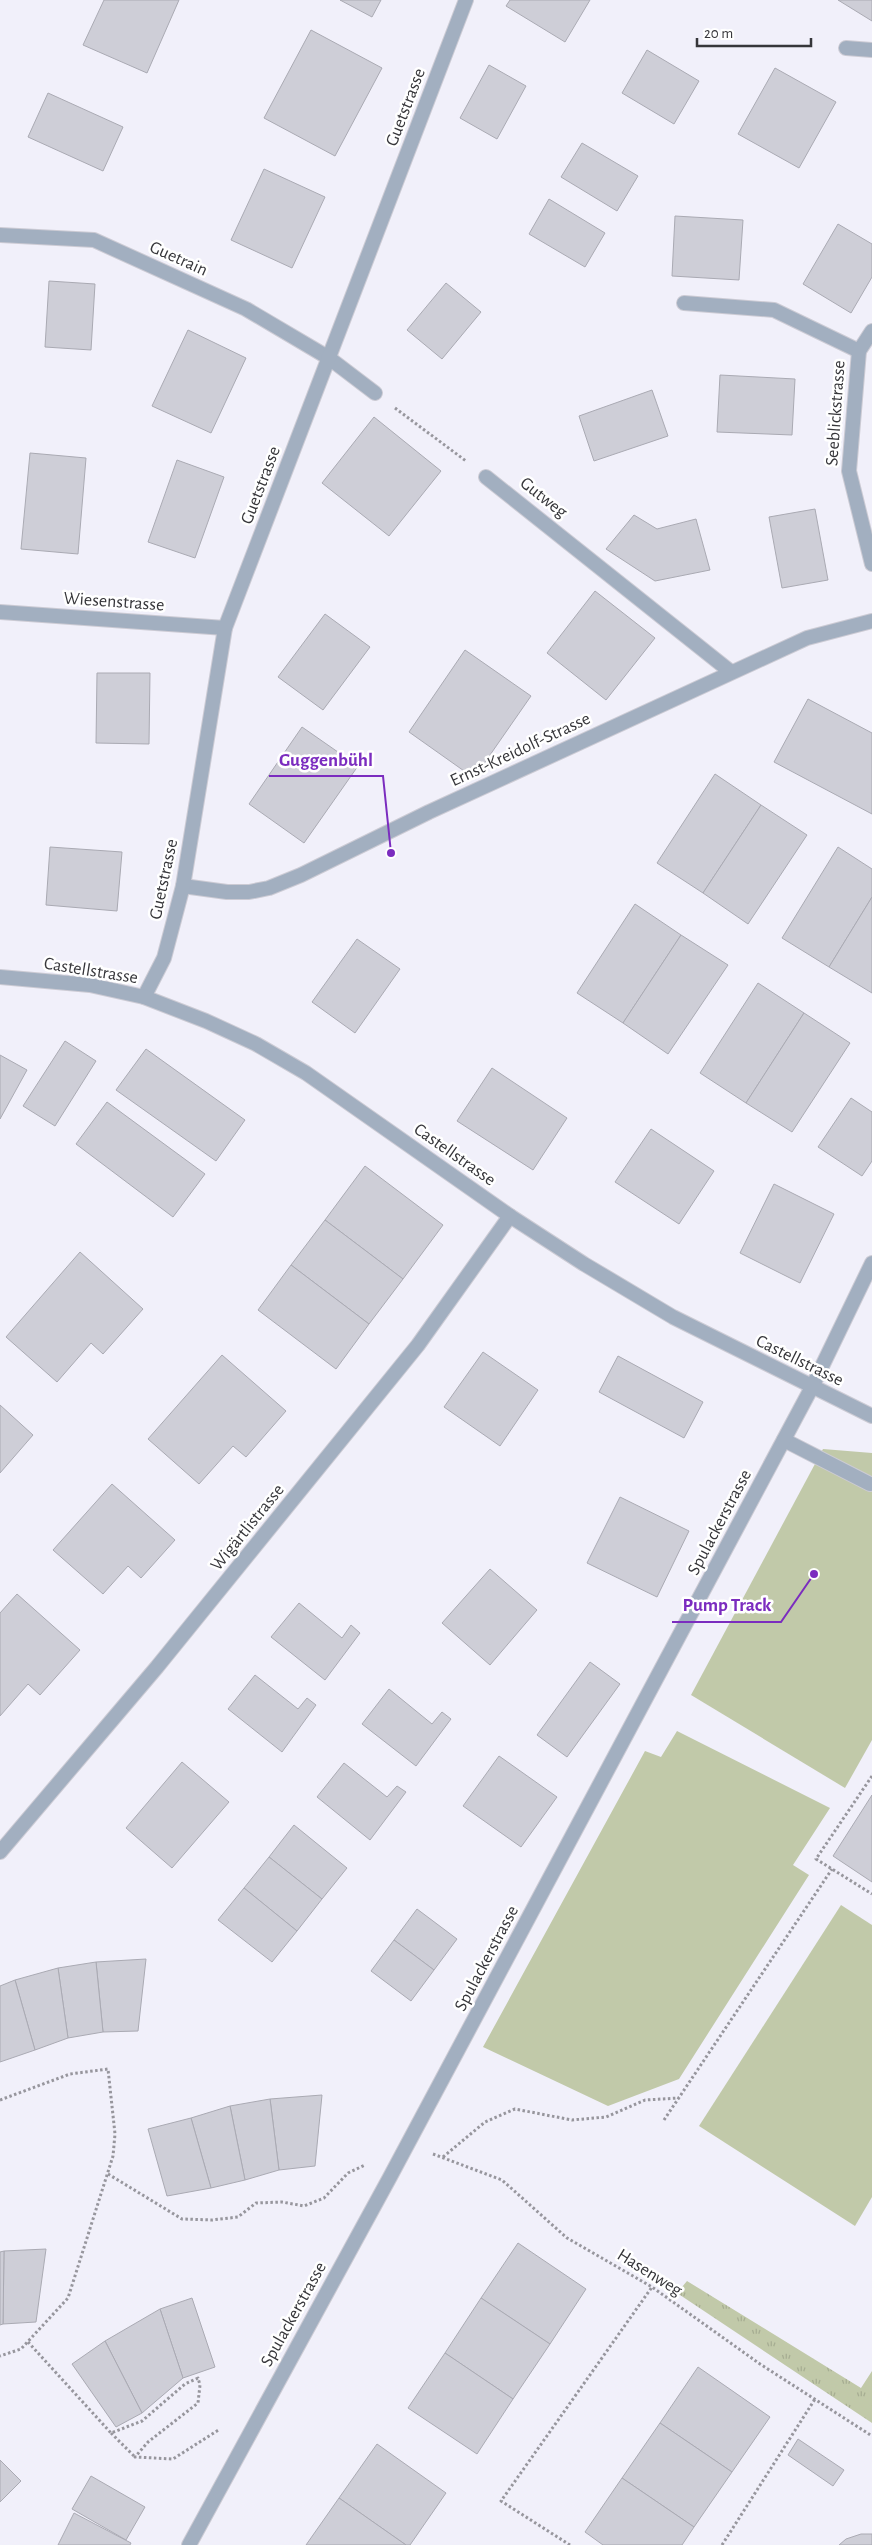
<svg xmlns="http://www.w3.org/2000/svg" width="872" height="2545" viewBox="0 0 872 2545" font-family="'Alegreya Sans',sans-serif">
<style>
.grass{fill:url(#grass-tufts)}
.park{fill:#c1c9a9}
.building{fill:#ceced7;stroke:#aaaab3}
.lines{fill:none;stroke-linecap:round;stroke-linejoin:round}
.service-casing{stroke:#cccbd4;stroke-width:16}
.minor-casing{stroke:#cccbd4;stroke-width:16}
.tertiary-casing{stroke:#cccbd4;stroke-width:16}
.path{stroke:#97969d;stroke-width:3;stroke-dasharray:2.5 2.5;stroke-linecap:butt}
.service{stroke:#a2afc0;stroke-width:14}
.minor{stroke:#a2afc0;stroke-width:14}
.tertiary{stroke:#a2afc0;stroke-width:14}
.labels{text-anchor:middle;stroke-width:5;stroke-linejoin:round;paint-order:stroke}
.street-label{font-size:18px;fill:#36363a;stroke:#fff}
.leader{fill:none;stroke:#7b2cbf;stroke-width:2}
.callout-dot{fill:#7b2cbf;stroke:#fff;stroke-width:2}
.callout-label{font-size:19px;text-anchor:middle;font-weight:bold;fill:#7b2cbf;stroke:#fff;stroke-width:5;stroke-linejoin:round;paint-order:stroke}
</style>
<defs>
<pattern id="grass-tufts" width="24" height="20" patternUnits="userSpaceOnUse" patternTransform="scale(1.25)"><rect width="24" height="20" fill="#c1c9a9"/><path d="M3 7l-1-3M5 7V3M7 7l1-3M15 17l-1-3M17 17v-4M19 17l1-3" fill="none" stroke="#a6ad92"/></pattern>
</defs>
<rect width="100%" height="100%" fill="#f1f0fa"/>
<path class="grass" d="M687,2281L861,2388L872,2371V2423L677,2293Z"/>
<g class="park">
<path d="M823,1449L872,1453V1740L845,1788L691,1695Z"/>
<path d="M677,1731L830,1808L793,1865L809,1875L679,2079L608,2106L483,2047L645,1751L661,1757Z"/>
<path d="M841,1905L872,1925V2197L855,2226L699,2126Z"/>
</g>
<g class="building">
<path d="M104,0H179L147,73L83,45Z"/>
<path d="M340,0H381L372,17Z"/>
<path d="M510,0H590L565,42L506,6Z"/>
<path d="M838,0H872V21Z"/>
<path d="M311,30L382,68L335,156L264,118Z"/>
<path d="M647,50L699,81L674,124L622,93Z"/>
<path d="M489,65L526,86L497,139L460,118Z"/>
<path d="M775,68L836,102L799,168L738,134Z"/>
<path d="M48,93L123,127L103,171L28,137Z"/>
<path d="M582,143L638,176L617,211L561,177Z"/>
<path d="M264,169L325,197L292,268L231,240Z"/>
<path d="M549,199L605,233L585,267L529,234Z"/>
<path d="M675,216L743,220L739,280L672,276Z"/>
<path d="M838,224L872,244V277L851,313L803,284Z"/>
<path d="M49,281L95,284L91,350L45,347Z"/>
<path d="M446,283L481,312L442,359L407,330Z"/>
<path d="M188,330L246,358L211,433L152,406Z"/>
<path d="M720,375L795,379L792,435L717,432Z"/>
<path d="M652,390L668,436L594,461L579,416Z"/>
<path d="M374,417L441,471L389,536L322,483Z"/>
<path d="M30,453L86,458L78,554L21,549Z"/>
<path d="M177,460L224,477L195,558L148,542Z"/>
<path d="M815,509L828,580L782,588L769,517Z"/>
<path d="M634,515L657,529L696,519L710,570L655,581L606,549Z"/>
<path d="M595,591L655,638L606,700L547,653Z"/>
<path d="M325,614L370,647L323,710L278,677Z"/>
<path d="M465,650L531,696L474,778L409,732Z"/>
<path d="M97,673H150L149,744L96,743Z"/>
<path d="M808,699L872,733V814L774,762Z"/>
<path d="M302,727L358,766L304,843L249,804Z"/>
<path d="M715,774L761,805L703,893L657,863Z"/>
<path d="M761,805L807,835L748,924L703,893Z"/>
<path d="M50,847L122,852L117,911L46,905Z"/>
<path d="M838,847L872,869V897L829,967L782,938Z"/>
<path d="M872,897V993L829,967Z"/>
<path d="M635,904L681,935L623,1023L577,993Z"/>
<path d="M681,935L728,965L668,1054L623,1023Z"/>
<path d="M357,939L400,969L355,1033L312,1002Z"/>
<path d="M758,983L804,1013L746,1103L700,1073Z"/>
<path d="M804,1013L850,1043L792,1132L746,1103Z"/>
<path d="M65,1041L96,1061L55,1126L23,1106Z"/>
<path d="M146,1049L245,1120L216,1161L116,1090Z"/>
<path d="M0,1055L27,1070L0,1119Z"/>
<path d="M492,1068L567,1118L533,1170L457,1121Z"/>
<path d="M851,1098L872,1112V1161L862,1176L818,1147Z"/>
<path d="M107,1102L205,1174L173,1217L76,1144Z"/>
<path d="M651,1129L714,1171L679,1224L615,1182Z"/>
<path d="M365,1166L443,1225L403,1279L325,1220Z"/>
<path d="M774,1184L834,1214L800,1283L740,1253Z"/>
<path d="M325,1220L403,1279L369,1324L291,1265Z"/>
<path d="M80,1252L143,1309L103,1354L91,1343L57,1382L6,1337Z"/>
<path d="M291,1265L369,1324L336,1369L258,1310Z"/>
<path d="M483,1352L538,1390L500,1446L444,1407Z"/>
<path d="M222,1355L286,1411L246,1457L233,1446L199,1484L148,1439Z"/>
<path d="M618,1356L703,1402L684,1438L599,1392Z"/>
<path d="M0,1405L33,1435L0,1473Z"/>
<path d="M112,1484L175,1540L141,1578L128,1566L103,1594L53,1550Z"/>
<path d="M620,1497L689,1531L657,1597L587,1563Z"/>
<path d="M490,1569L537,1610L490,1665L442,1623Z"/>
<path d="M17,1594L80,1650L40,1695L28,1684L0,1716V1613Z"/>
<path d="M299,1603L342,1638L351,1625L360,1633L325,1680L271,1637Z"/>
<path d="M590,1662L620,1684L567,1757L537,1735Z"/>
<path d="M255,1675L298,1709L307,1698L316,1705L282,1752L228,1709Z"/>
<path d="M389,1689L432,1724L442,1712L451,1719L416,1766L362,1724Z"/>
<path d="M499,1756L557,1797L521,1847L463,1806Z"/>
<path d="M182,1762L229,1802L172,1868L126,1828Z"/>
<path d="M344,1763L387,1797L397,1786L406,1792L370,1840L317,1797Z"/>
<path d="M872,1795V1882L833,1856Z"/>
<path d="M294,1825L347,1868L322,1899L269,1857Z"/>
<path d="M269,1857L322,1899L297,1931L244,1888Z"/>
<path d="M244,1888L297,1931L272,1962L218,1920Z"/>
<path d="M417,1909L457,1939L434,1970L394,1940Z"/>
<path d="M394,1940L434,1970L411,2001L371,1971Z"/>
<path d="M146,1959L138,2031L103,2032L96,1962Z"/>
<path d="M96,1962L103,2032L68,2038L58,1968Z"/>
<path d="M58,1968L68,2038L35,2050L15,1980Z"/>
<path d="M15,1980L35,2050L0,2062V1986Z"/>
<path d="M322,2095L315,2166L279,2170L270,2099Z"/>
<path d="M270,2099L279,2170L245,2180L230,2106Z"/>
<path d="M230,2106L245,2180L211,2188L191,2118Z"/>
<path d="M191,2118L211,2188L167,2196L148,2129Z"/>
<path d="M518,2243L586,2289L550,2344L481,2298Z"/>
<path d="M46,2249L36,2322L3,2324L4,2251Z"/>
<path d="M4,2251L3,2324L0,2325V2252Z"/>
<path d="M192,2298L215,2367L183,2378L160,2309Z"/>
<path d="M481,2298L550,2344L513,2399L445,2353Z"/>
<path d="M160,2309L183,2378L142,2413L105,2341Z"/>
<path d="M105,2341L142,2413L116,2427L72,2364Z"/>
<path d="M445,2353L513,2399L477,2454L408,2408Z"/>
<path d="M698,2367L770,2417L732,2472L660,2423Z"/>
<path d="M660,2423L732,2472L694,2527L622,2478Z"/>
<path d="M798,2439L844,2470L833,2486L788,2455Z"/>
<path d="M377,2444L446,2493L410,2545H406L339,2498Z"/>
<path d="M0,2460L21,2481L0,2502Z"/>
<path d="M91,2476L145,2507L126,2540L72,2509Z"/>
<path d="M622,2478L694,2527L682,2545H603L585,2532Z"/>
<path d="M339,2498L406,2545H306Z"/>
<path d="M74,2513L131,2543L130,2545H58Z"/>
<path d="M861,2534H872V2545H839L846,2539Z"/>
</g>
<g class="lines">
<g class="service-casing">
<g id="service">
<path d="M846,48L872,50"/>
<path d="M684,303L774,310L859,351"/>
<path d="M784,1440L870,1484"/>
</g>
</g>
<g class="minor-casing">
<g id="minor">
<path d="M0,235L94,240L246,309L329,358L375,393"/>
<path d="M872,331L859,351L849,471L872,564"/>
<path d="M486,477L731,672"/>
<path d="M0,612L225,628"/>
<path d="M183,886L227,892H249L269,888L301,875L429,812L807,638L872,621"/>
<path d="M144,997L164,958L183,886L225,628L466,0"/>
<path d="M0,1852L157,1667L418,1345L510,1216"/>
<path d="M189,2545L390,2177L812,1387L872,1263"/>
</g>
</g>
<g class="tertiary-casing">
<path id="tertiary" d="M0,977L90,985L144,997L206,1021L256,1044L306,1073L510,1216L584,1264L673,1317L872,1416"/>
</g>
<g class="path">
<path d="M395,408L466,461"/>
<path d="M872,1776L816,1859L872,1894"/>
<path d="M0,2100L70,2074L108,2069L115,2134L113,2156L68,2298L21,2349L0,2356"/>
<path d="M664,2120L832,1869"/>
<path d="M433,2154L502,2180L567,2238L652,2287L760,2364L872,2436"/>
<path d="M443,2157L485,2122L515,2109L572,2120L606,2117L645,2100L679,2098"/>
<path d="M108,2174L182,2219L212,2220L238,2217L256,2203L282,2202L304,2206L324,2198L348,2173L365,2165"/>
<path d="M28,2342L111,2433L142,2421L185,2384L198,2378L200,2385L198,2403L148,2442L135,2457L173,2459L220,2429"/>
<path d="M111,2433L135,2457"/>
<path d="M570,2545L501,2501L652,2287"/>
<path d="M722,2545L815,2399"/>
</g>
<use href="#service" class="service"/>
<use href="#minor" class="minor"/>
<use href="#tertiary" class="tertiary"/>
</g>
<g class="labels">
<g class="street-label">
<text transform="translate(405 107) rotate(-69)" y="6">Guetstrasse</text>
<text transform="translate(179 258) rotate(24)" y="6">Guetrain</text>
<text transform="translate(835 413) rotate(-86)" y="6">Seeblickstrasse</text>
<text transform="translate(260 485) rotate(-69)" y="6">Guetstrasse</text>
<text transform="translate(544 497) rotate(38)" y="6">Gutweg</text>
<text transform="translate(114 601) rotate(4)" y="6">Wiesenstrasse</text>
<text transform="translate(520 749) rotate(-25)" y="6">Ernst-Kreidolf-Strasse</text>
<text transform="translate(163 879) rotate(-78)" y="6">Guetstrasse</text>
<text transform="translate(91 970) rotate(9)" y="6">Castellstrasse</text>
<text transform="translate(455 1154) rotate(35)" y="6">Castellstrasse</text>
<text transform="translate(800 1360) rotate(26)" y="6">Castellstrasse</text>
<text transform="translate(719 1522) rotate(-62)" y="6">Spulackerstrasse</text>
<text transform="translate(247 1527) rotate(-51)" y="6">Wigärtlistrasse</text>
<text transform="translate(486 1958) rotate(-62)" y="6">Spulackerstrasse</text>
<text transform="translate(650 2272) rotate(32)" y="6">Hasenweg</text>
<text transform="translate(293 2314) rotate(-61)" y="6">Spulackerstrasse</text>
</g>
</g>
<path class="leader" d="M391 853L383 776H269M814 1574L781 1622H672"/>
<g class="callout-dot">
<circle cx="391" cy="853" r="5"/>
<circle cx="814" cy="1574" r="5"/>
</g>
<g class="callout-label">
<text x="326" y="766">Guggenbühl</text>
<text x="727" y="1611">Pump Track</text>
</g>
<path d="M697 38v8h114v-8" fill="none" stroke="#36363a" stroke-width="2.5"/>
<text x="704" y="38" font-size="15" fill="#36363a" stroke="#ffffff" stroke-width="4" paint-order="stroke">20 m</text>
</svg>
